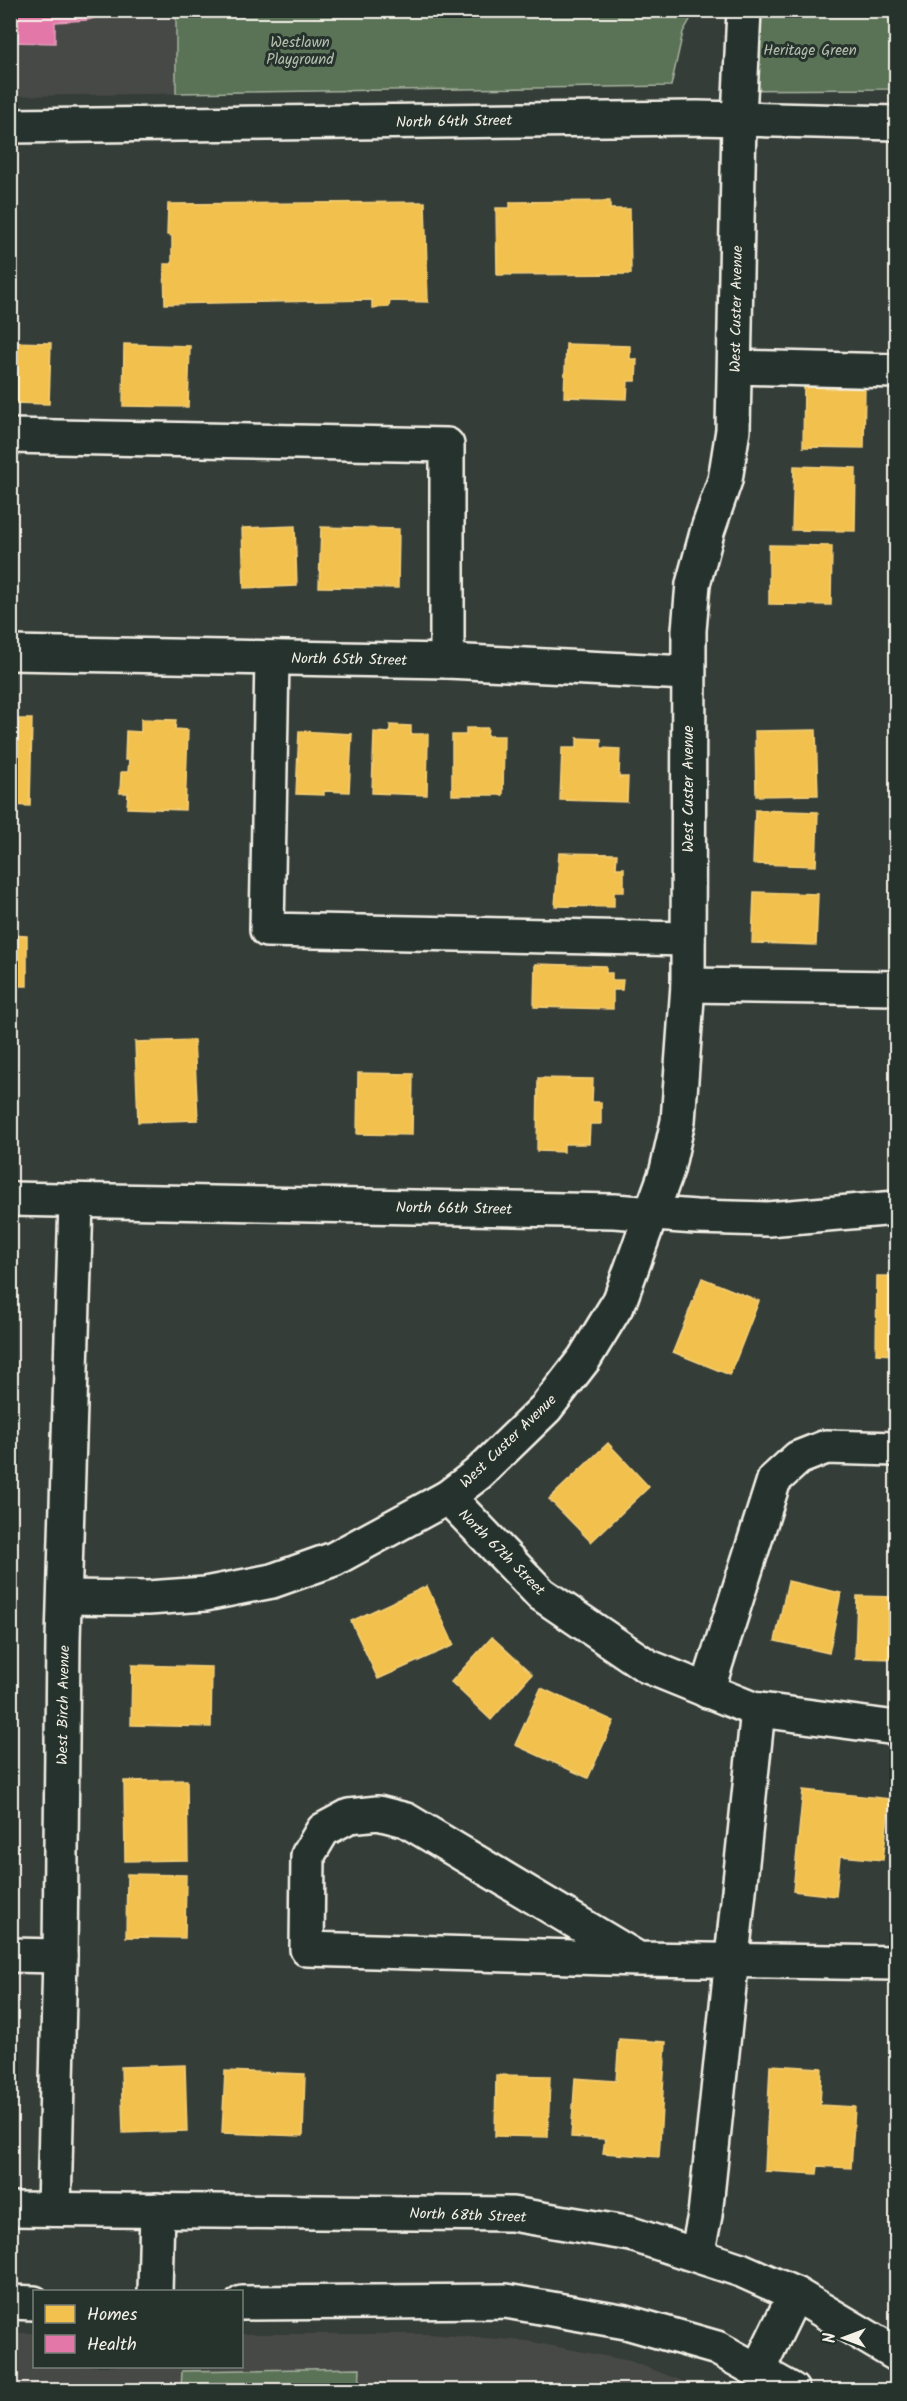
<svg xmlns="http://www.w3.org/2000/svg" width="907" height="2401" viewBox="0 0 907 2401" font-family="Kalam,sans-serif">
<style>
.built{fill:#474946}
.green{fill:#5a7256;stroke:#a7b29f;stroke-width:1.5}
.homes{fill:#f2c14e;stroke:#f3cf7c;stroke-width:1.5}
.health{fill:#e377a8;stroke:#e89cbb;stroke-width:1.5}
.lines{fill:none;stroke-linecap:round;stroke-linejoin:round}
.minor-casing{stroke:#f4f1e8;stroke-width:38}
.path{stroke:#f4f1e8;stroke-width:4;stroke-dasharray:4.5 4.5;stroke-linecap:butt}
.minor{stroke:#26332d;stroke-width:33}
.labels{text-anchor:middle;stroke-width:6;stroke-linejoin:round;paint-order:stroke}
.park-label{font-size:15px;fill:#b6beae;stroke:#26332d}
.street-label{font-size:15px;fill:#f4f1e8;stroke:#26332d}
</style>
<rect width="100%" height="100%" fill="#353d38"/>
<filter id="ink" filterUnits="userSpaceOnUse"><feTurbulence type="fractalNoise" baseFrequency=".0167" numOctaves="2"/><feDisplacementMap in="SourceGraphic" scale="12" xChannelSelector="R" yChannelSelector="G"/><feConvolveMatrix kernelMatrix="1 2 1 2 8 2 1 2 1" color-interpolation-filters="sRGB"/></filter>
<g filter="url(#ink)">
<g class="built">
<path d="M10,11H695L683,32L671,86L11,96Z"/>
<path d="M11,2333H34V2366H242V2334H427L527,2341L630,2361L706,2390H11Z"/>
</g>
<g class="green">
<path d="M176,11V10L695,11L683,32L671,86L176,93Z"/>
<path d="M731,11H896V89L724,90Z"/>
<path d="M360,2368L359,2390H181L182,2371Z"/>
</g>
<g class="homes">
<path d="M610,201V209H630L631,274L497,275L496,208H510V202Z"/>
<path d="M425,202L428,302L390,301L389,307L372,308V300L165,304L164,264H172V236L167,235L168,204Z"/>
<path d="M10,342L51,343L49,404L10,403Z"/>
<path d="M124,344L190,346L188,407L123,406Z"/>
<path d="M566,344L630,346V359H637L636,381H628L627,399L564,397Z"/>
<path d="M804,385L865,387L864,448L803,447Z"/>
<path d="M794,466L856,468L855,531L792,530Z"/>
<path d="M295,526L297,586L244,588L242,528Z"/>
<path d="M321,527L399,529L398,588L319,587Z"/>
<path d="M769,545L832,546L831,605L769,604Z"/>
<path d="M10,719H32L30,806L10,805Z"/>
<path d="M141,719L176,720L175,729L188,730L185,810L127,808L128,793H120L121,772H128L129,760H125L126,731L141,732Z"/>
<path d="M390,725L411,726V734H428L427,795L372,793L374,732L390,733Z"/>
<path d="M466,728H488L487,736H504L503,795H452V735H466Z"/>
<path d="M816,730L818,795L756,796L755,731Z"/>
<path d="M299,731L352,734L349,792L324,791V795L296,794Z"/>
<path d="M577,738L601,739V748L620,749L619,777H628L627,802L560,800L562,748H577Z"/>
<path d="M755,810L818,812L816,866L753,864Z"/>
<path d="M559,853L617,854L616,868H624V892H614V907L555,906Z"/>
<path d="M754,892L818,894L816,945L752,943Z"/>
<path d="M10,935L27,936V986H10Z"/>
<path d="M535,964L606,966V973H612V980H623L622,990H613V1009L534,1007Z"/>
<path d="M194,1040L198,1120L138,1122L135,1042Z"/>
<path d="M358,1073L413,1074L412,1135L357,1134Z"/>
<path d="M538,1078L593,1079L592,1102H601V1124H590L589,1144H564V1152L537,1151Z"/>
<path d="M877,1276H896V1355L876,1354Z"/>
<path d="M702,1278L759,1301L730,1375L673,1352Z"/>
<path d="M608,1443L649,1487L591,1542L549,1499Z"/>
<path d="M788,1581L841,1593L829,1653L775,1641Z"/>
<path d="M427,1586L454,1645L378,1679L351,1621Z"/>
<path d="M857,1596L896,1597V1659L855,1658Z"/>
<path d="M492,1637L532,1674L491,1720L451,1682Z"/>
<path d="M132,1665L212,1667L211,1727L131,1725Z"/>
<path d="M541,1688L614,1721L588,1778L515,1745Z"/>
<path d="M187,1780L188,1860L125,1861L124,1781Z"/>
<path d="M803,1790L890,1799L883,1860L840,1856L836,1896L793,1891Z"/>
<path d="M127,1874L186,1875L185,1938L126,1937Z"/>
<path d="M619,2039L666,2042L659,2157L603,2153L605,2139L571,2137L575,2078L616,2081Z"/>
<path d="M185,2065L187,2131L123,2133L121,2067Z"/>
<path d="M770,2065L822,2068L820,2105L855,2107L851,2168L818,2166L817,2174L765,2171Z"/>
<path d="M225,2071L305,2074L303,2136L222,2133Z"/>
<path d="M496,2075L550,2076L548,2137L495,2136Z"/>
</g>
<path class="health" d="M10,10H125L87,20L55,22V43L10,42Z"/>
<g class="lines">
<g class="minor-casing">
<g id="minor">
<path d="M10,126L697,118L896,123"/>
<path d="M735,367L896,371"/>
<path d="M10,436L447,445V661"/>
<path d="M10,653L447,661L687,673"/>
<path d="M272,658L267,930L688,939"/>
<path d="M688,985L896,988"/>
<path d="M10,1199L614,1211L696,1217L768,1219L896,1208"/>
<path d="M448,1497L541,1594L647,1666L753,1709L896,1728"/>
<path d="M65,1597L148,1598L205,1594L272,1581L334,1559L448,1497L479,1473L546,1408L584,1359L620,1300L667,1170L678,1121L688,985L689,630L693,584L708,529L725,480L733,430L739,119L744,10"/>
<path d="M707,1691L774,1480L798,1458L826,1447L896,1449"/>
<path d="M10,1955L60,1956"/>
<path d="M638,1959L406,1820L378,1813L349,1816L323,1830L308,1855L307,1949L638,1959L896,1963"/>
<path d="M10,2209L512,2214L631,2234L741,2270L795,2294L896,2354"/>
<path d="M54,2209L60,1956L63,1640L76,1201"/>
<path d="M697,2255L705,2215L758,1710"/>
<path d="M155,2292L157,2210"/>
<path d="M10,2302L34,2303"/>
<path d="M242,2303L506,2301L626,2322L717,2348L792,2390"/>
<path d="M758,2370L795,2294"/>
</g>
</g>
<path class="path" d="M10,1696L19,1697"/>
<use href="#minor" class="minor"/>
</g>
</g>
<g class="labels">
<g class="park-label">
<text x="300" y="47">Westlawn<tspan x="300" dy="17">Playground</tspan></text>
<text x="810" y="55">Heritage Green</text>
</g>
<g class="street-label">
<text transform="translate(454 121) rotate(-1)" y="5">North 64th Street</text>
<text transform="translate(736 309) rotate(-89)" y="5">West Custer Avenue</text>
<text transform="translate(349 659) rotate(1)" y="5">North 65th Street</text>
<text transform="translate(688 789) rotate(-90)" y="5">West Custer Avenue</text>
<text transform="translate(454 1208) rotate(1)" y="5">North 66th Street</text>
<text transform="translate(508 1441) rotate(-44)" y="5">West Custer Avenue</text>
<text transform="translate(502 1552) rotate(45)" y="5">North 67th Street</text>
<text transform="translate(63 1705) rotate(-89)" y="5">West Birch Avenue</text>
<text transform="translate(468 2215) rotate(2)" y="5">North 68th Street</text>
</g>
</g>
<rect width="907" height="2401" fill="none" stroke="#26332d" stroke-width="36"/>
<rect x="18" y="18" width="871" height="2365" fill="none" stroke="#f4f1e8" stroke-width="2" filter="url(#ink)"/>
<rect x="33" y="2290" width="210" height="78" fill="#26332d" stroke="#787f78" stroke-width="1.5"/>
<rect x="45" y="2305" width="30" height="18" fill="#f2c14e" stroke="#787f78" stroke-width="1.5"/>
<text x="87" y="2320" font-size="18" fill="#f4f1e8">Homes</text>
<rect x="45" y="2335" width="30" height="18" fill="#e377a8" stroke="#787f78" stroke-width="1.5"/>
<text x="87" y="2350" font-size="18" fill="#f4f1e8">Health</text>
<g transform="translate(844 2338) rotate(270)" stroke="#26332d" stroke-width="4.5" paint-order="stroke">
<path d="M0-4.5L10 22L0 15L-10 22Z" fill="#f4f1e8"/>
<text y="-9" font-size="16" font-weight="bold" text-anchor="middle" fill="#f4f1e8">N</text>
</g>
</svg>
